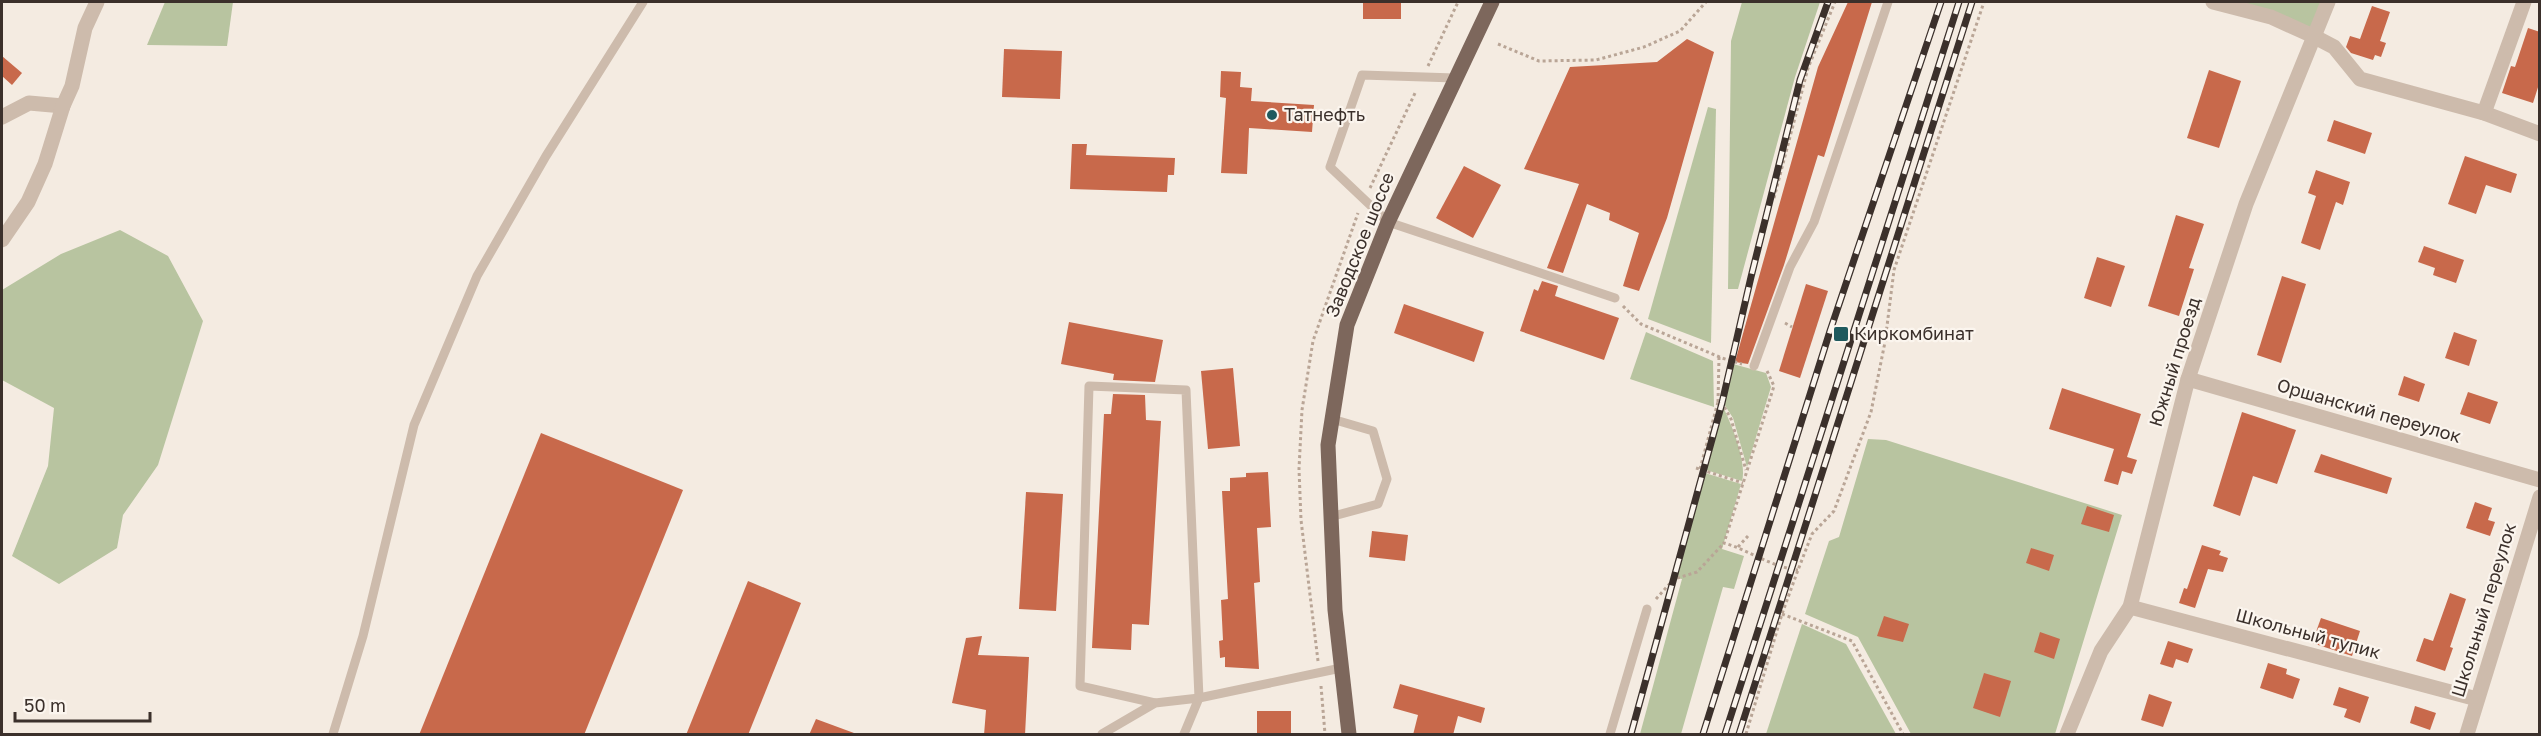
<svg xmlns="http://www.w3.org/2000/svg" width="2541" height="736" viewBox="0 0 2541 736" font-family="'Golos Text',sans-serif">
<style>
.green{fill:#b8c4a0}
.building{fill:#c8694b}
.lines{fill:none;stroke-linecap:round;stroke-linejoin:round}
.path{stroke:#b9a596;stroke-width:3;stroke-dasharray:3 3;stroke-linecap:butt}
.service{stroke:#cdbbac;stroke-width:9}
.minor{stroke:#cdbbac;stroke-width:15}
.primary{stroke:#7d675c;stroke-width:15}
.rail-casing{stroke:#3b302b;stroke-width:7}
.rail{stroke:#fbf5ee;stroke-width:4.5;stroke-dasharray:14;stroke-linecap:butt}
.poi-dot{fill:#1f5a5e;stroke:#fbf5ee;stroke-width:2}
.labels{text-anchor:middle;stroke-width:4.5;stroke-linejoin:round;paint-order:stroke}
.poi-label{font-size:18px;fill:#3b302b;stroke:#fbf5ee;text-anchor:start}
.street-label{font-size:18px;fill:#3b302b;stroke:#fbf5ee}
</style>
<rect width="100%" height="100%" fill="#f4ebe1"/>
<g class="green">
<path d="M165,2H233L227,46L147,45Z"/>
<path d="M1742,2H1820L1795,77L1738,289H1728L1731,41Z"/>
<path d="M2239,2H2321L2310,29Z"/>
<path d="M1708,107L1716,109L1711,343L1648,319Z"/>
<path d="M120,230L168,256L203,321L158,465L123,515L117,548L59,584L12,556L48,466L54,408L2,380V290L61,254Z"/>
<path d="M1646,332L1713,361L1714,407L1630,379Z"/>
<path d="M1733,364L1766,373L1771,387L1747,467L1733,418L1724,404Z"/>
<path d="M1723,407C1732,425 1747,463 1742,481L1706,470Z"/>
<path d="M1868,439L1886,440L2122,515L2055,734H1911L1858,637L1805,614L1829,541L1839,537Z"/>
<path d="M1705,473L1741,484L1722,549L1744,556L1734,589L1723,587L1681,734H1640L1682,579L1677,578Z"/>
<path d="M1802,624L1846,644L1896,734H1766Z"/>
</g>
<g class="building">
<rect x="1363" y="2" width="38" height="17"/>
<path d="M1848,2H1872L1824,157L1818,155L1784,265L1748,364L1735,362L1818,67Z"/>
<path d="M2372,6L2390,12L2380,41L2386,43L2381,57L2375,55L2373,60L2351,53L2346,47L2350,36L2360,39Z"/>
<path d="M2528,28L2540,32L2539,84L2533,103L2502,93L2511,66L2515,67Z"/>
<path d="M1687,39L1714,52L1667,218L1639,291L1623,286L1639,233L1609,220L1610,213L1587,204L1563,273L1547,268L1579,184L1524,169L1570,67L1657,62Z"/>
<path d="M1004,49L1062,51L1060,99L1002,97Z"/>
<path d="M2,56L22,73L12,85L2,76Z"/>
<path d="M2209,70L2241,81L2219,148L2187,138Z"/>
<path d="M1221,71L1241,72L1240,87L1252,88L1251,101L1314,105L1312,132L1249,128L1247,174L1221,173L1226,98L1220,97Z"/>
<path d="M2334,120L2372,133L2365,154L2327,141Z"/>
<path d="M1072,144H1087L1086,155L1175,158L1174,175H1168L1167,192L1070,189Z"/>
<path d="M2465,156L2517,174L2511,193L2486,185L2476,214L2448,204Z"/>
<path d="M1464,166L1501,185L1473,238L1436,218Z"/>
<path d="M2316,170L2350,182L2343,205L2336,202L2320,250L2301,243L2316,196L2308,193Z"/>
<path d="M2176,215L2204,224L2189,268L2194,269L2179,316L2148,306Z"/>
<path d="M2424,246L2464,260L2456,283L2433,275L2435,268L2418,262Z"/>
<path d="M2097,257L2125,266L2111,307L2084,298Z"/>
<path d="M2282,276L2306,284L2281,363L2257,355Z"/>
<path d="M1542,281L1558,286L1555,296L1619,318L1604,360L1520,331L1534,289L1538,291Z"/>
<path d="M1806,284L1828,291L1800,378L1779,371Z"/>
<path d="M1404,304L1484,332L1474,362L1394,333Z"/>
<path d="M1069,322L1163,340L1155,382L1113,380L1114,374L1061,364Z"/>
<path d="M2454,332L2477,340L2469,366L2445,358Z"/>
<path d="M1233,368L1240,446L1208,449L1201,371Z"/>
<path d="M2404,376L2425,384L2419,402L2398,395Z"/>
<path d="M2062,388L2141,414L2127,457L2137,460L2132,474L2122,471L2118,485L2104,481L2114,449L2049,429Z"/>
<path d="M2468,392L2498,402L2490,424L2460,414Z"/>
<path d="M1113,394L1145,395L1146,420L1161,421L1149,625L1132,624L1131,650L1092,648L1104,414H1111Z"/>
<path d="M2242,412L2296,430L2277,484L2253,476L2240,516L2213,506Z"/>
<path d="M541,433L683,490L584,735H419Z"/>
<path d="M2321,454L2392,478L2387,494L2314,472Z"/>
<path d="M1268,472L1271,527L1257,528L1260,582L1254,583L1259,669L1225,667V657L1220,658L1219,641L1223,640L1221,600L1228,599L1222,491H1230V478L1246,477V473Z"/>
<path d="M1026,492L1063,494L1056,611L1019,609Z"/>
<path d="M2475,502L2492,508L2488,520L2495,522L2490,536L2466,528Z"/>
<path d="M2087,506L2114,515L2109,532L2081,524Z"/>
<path d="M1372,531L1408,535L1405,561L1369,557Z"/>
<path d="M2202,545L2221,551L2219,555L2228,558L2223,572L2208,569L2195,608L2179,603L2184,588L2187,589Z"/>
<path d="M2031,548L2054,555L2049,571L2026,563Z"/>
<path d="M748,581L801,603L748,735H686Z"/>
<path d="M2450,593L2466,599L2450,647L2453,648L2445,671L2416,661L2424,638L2433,641Z"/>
<path d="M1884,616L1909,624L1903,642L1877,636Z"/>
<path d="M2321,618L2360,631L2352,656L2312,643Z"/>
<path d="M2040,632L2060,639L2054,659L2034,652Z"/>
<path d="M982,636L978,655L1029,657L1025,735H984L986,710L952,703L966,638Z"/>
<path d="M2168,641L2193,649L2188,663L2176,659L2173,668L2160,664Z"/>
<path d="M2268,663L2287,669L2286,674L2300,679L2293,699L2260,688Z"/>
<path d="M1984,673L2011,681L2000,717L1973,708Z"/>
<path d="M1400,684L1485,708L1481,723L1458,716L1453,735H1413L1418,715L1393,708Z"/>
<path d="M2339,687L2369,697L2360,723L2344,717L2347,709L2333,705Z"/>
<path d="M2149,694L2172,702L2163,727L2141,720Z"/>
<path d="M2415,706L2436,713L2430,730L2410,723Z"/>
<rect x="1257" y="711" width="34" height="24"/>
<path d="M816,719L854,733V735H809Z"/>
</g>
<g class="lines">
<g class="path">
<path d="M1498,44L1539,61L1596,60L1644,47L1680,31L1706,2"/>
<path d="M1428,66L1458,2"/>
<path d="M1370,188L1416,91"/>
<path d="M1774,198L1808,68L1835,2"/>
<path d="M1623,306L1641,324L1722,358L1742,364"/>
<path d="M1785,323L1792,327"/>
<path d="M1719,357L1718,402L1722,403L1731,419L1746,470"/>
<path d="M1767,371L1774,386L1724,543C1749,550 1771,567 1798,570"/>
<path d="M1696,468L1743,483"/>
<path d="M1700,469L1718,402"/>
<path d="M1738,547L1748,536"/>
<path d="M1656,599L1674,579L1697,572L1724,543"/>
<path d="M1782,614L1852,641L1903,734"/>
<path d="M1318,661L1301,520L1299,469L1302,410L1313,341L1358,213"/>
<path d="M1321,686L1325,734"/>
<path d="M1746,734L1782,614L1798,570L1812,534L1834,511L1871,412L1885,342L1894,270L1984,2"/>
</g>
<g class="service">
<path d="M1455,78L1362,75L1330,167L1388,222L1615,298"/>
<path d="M1754,366L1790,267L1814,222L1888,2"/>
<path d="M1330,517L1378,504L1387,479L1373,431L1332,419"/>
<path d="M1155,703L1080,686L1089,386L1186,390L1199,698L1184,734"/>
<path d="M333,734L363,636L414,425L477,276L546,156L643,2"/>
<path d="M1102,734L1155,703L1199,698L1341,668"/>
<path d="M1610,734L1647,609"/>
</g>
<g class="minor">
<path d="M2213,2L2271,17L2313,36L2334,47L2360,79L2484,113L2540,134"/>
<path d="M2484,113L2524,2"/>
<path d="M2,117L29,103L63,106"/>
<path d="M2,240L28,202L45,164L63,106L72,86L85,28L97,2"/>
<path d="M2188,379L2540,480"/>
<path d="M2130,607L2477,699"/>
<path d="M2067,734L2101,651L2130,607L2188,379L2246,204L2328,2"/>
<path d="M2467,734L2540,497"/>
</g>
<path class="primary" d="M1349,734L1335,610L1328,445L1347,325L1388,222L1492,2"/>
<g class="rail-casing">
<g id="rail">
<path d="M1631,734L1722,403L1751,277L1800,80L1828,2"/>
<path d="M1703,734L1830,331L1941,2"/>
<path d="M1725,734L1959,2"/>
<path d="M1739,734L1972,2"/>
</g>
</g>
<use href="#rail" class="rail"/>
</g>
<g class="poi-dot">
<circle cx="1272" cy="115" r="6"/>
<rect x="1833" y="326" width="16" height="16" rx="3"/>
</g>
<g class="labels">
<g class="poi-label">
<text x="1284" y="121">Татнефть</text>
<text x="1854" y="340">Киркомбинат</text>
</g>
<g class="street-label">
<text transform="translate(1360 245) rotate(-68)" y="6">Заводское шоссе</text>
<text transform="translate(2175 362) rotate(-73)" y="6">Южный проезд</text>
<text transform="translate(2369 411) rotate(16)" y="6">Оршанский переулок</text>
<text transform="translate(2484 610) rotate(-73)" y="6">Школьный переулок</text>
<text transform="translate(2308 634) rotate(15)" y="6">Школьный тупик</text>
</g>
</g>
<rect width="2541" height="736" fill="none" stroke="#3b302b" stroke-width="6"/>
<path d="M15 712v9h135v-9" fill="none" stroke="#3b302b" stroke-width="3"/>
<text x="24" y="712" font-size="18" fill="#3b302b" stroke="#fbf5ee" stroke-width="4.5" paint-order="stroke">50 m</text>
</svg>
